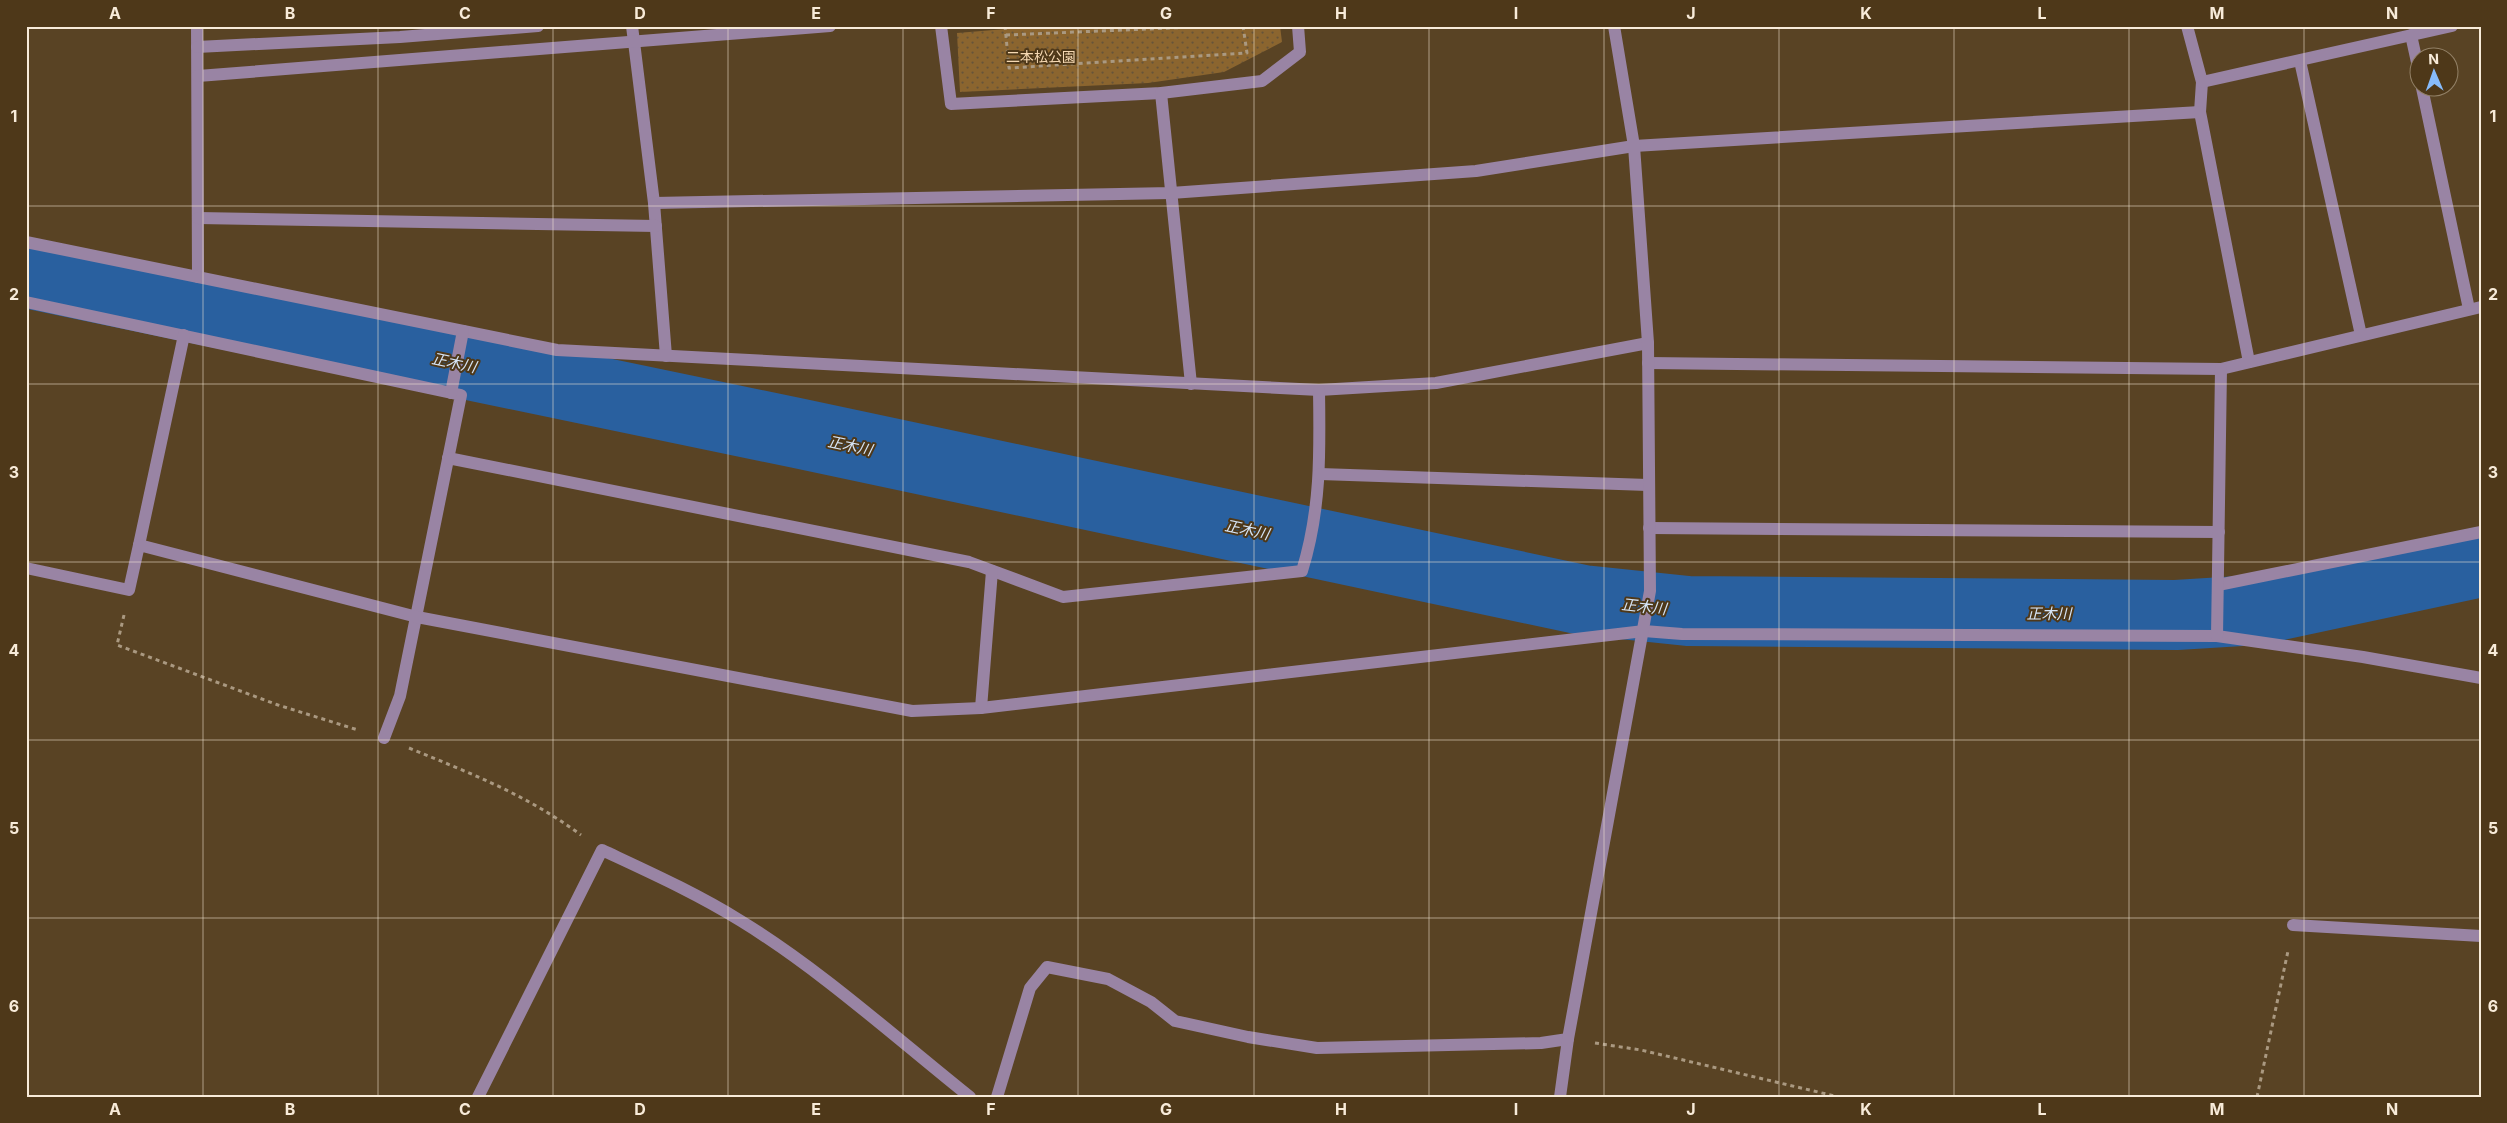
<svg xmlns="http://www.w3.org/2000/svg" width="2507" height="1123" viewBox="0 0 2507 1123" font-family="Inter,'Noto Sans JP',sans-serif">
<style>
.green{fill:url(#green-dots)}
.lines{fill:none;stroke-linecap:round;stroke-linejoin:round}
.river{stroke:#29609f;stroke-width:70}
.path{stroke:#aa9981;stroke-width:3;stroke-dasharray:4 4;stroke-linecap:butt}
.minor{stroke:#9984a4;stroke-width:12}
.grid{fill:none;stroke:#f8ebd9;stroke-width:1;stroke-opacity:0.55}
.labels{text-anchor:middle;stroke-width:4;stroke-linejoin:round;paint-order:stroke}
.park-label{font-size:14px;fill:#f5d8b2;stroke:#4e3819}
.water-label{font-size:15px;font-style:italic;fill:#d6e5f7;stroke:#4e3819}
.neatline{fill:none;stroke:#f8ebd9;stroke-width:2}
.grid-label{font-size:16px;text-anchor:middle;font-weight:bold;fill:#f8ebd9}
</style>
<defs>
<pattern id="green-dots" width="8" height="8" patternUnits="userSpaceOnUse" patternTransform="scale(1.25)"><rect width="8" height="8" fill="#8b652f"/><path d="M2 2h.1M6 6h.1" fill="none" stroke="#675439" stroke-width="1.8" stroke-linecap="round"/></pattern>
</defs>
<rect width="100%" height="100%" fill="#594324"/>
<path class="green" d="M1041,26H1280L1282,42L1224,72L1148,83L960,92L957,33Z"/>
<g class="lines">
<path class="river" d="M26,273L797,433L1583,600L1688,611L2176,615L2257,610L2481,562"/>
<g class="path">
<path d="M1005,26L1009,68L1247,53L1243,26"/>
<path d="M1006,35L1218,26"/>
<path d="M124,615L117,645L278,705L358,730"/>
<path d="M409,748C472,774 525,794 581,835"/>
<path d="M1595,1043L1641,1050L1839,1097"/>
<path d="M2257,1097L2288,951"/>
</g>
<g class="minor">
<path d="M197,26L198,277"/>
<path d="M632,26L654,203L666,356"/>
<path d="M941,26L951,104L1161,93L1262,81L1300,52L1298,26"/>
<path d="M2187,26L2202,82L2200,112L2249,362"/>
<path d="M2411,35L2420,76"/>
<path d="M197,47L400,37L538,26"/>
<path d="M2300,61L2361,335"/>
<path d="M198,76L830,26"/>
<path d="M2202,82L2452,26"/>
<path d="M2422,88L2469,309"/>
<path d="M1161,93L1191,384"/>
<path d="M654,203L1171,193L1476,171L1634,146L2200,112"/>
<path d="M198,218L656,226"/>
<path d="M26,242L557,350L1319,390L1436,383L1648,343"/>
<path d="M26,302L461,395L400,696L384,738"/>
<path d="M1648,363L2221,369L2481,307"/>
<path d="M451,393L463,331"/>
<path d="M448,458L969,562L1063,597L1302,571C1321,510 1320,453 1319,390"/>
<path d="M1320,474L1648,485"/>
<path d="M1649,528L2219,532"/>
<path d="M139,545L184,335"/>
<path d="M26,568L129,590L139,545L417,617L912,711L981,708L1644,631L1682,634L2217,636L2363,657L2481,678"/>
<path d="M2218,585L2481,532"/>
<path d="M2217,636L2221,369"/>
<path d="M981,708L992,571"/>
<path d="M2293,925L2481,936"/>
<path d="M478,1097L602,850C649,872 696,893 741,921C821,970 896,1038 970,1097"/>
<path d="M997,1097L1030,988L1047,967L1108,979L1151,1002L1175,1021L1248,1037L1317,1048L1541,1043L1568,1039"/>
<path d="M1560,1097L1568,1039L1650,591L1648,343L1634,146L1614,26"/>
</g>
</g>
<path class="grid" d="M203,26V1097M378,26V1097M553,26V1097M728,26V1097M903,26V1097M1078,26V1097M1254,26V1097M1429,26V1097M1604,26V1097M1779,26V1097M1954,26V1097M2129,26V1097M2304,26V1097M26,206H2481M26,384H2481M26,562H2481M26,740H2481M26,918H2481"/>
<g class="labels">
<g class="park-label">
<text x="1041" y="62">二本松公園</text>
</g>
<g class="water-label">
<text transform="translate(454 363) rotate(12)" y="5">正木川</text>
<text transform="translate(850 446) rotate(12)" y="5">正木川</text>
<text transform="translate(1247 530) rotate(12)" y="5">正木川</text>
<text transform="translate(1644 607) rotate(6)" y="5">正木川</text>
<text x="2049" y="619">正木川</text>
</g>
</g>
<rect width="2507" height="1123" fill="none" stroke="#4e3819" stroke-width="55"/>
<g transform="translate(2434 72) rotate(358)"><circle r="24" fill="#4e3819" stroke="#928066"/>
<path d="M0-4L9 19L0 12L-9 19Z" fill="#87bbfb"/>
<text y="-8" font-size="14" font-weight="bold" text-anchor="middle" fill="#f8ebd9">N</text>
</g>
<rect x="28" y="28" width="2452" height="1068" class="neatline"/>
<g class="grid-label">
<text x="115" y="19">A</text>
<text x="290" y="19">B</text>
<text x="465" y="19">C</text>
<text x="640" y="19">D</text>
<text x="816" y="19">E</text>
<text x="991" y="19">F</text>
<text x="1166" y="19">G</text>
<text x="1341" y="19">H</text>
<text x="1516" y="19">I</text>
<text x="1691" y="19">J</text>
<text x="1866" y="19">K</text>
<text x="2042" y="19">L</text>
<text x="2217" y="19">M</text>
<text x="2392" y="19">N</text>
<text x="14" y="122">1</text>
<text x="2493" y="122">1</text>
<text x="14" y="300">2</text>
<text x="2493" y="300">2</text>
<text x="14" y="478">3</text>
<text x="2493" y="478">3</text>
<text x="14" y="656">4</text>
<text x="2493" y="656">4</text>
<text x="14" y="834">5</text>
<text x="2493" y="834">5</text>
<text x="14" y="1012">6</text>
<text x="2493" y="1012">6</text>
<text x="115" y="1115">A</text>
<text x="290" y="1115">B</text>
<text x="465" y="1115">C</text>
<text x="640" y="1115">D</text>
<text x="816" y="1115">E</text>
<text x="991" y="1115">F</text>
<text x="1166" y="1115">G</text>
<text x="1341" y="1115">H</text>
<text x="1516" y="1115">I</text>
<text x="1691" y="1115">J</text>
<text x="1866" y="1115">K</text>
<text x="2042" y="1115">L</text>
<text x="2217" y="1115">M</text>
<text x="2392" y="1115">N</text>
</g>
</svg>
